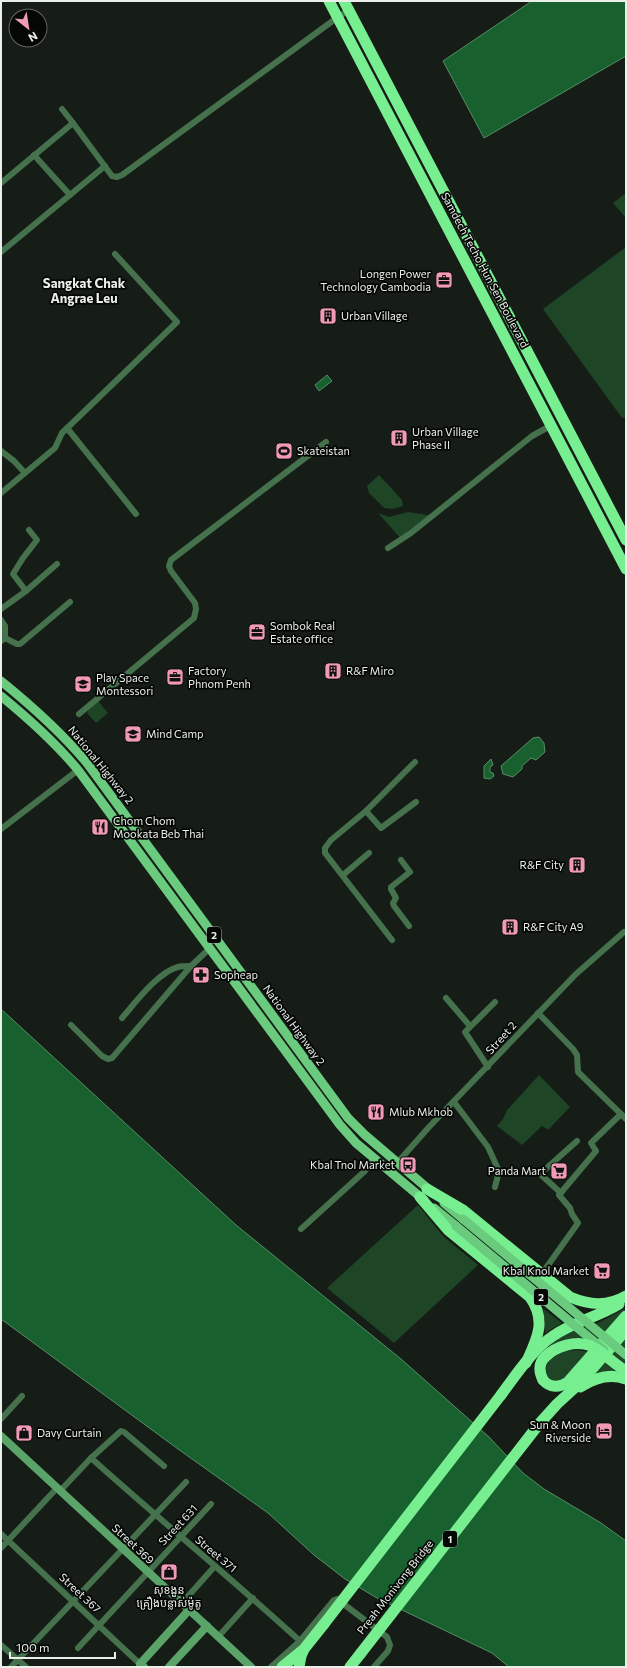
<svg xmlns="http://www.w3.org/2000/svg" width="627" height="1668" viewBox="0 0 627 1668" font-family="Commissioner,'Noto Sans Khmer',sans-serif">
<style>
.green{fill:#1d4526}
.water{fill:#18612e;stroke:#578c66}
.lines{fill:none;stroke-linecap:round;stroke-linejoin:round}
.street{stroke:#45724d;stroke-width:6}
.secondary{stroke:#5aa469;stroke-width:8}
.primary{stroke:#6acb7e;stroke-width:9}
.highway{stroke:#77ef91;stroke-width:11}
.primary-bridge{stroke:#6acb7e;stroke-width:9}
.highway-bridge{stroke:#77ef91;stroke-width:11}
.labels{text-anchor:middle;stroke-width:3.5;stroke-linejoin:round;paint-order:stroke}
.shield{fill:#050705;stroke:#a5a9a5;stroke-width:1}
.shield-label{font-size:10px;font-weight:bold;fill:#eaefea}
.street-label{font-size:11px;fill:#eaefea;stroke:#050705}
.poi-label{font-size:11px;fill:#eaefea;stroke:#050705;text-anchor:start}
.quarter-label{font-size:13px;font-weight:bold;fill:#eaefea;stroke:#050705}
</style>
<rect width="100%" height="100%" fill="#161d17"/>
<g class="green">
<path d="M626,193V218L613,203Z"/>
<path d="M626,247V417L622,418L543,309Z"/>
<path d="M379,475L402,500L403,506L392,509L384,508L369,493L367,486Z"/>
<path d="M408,512L434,516L403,541L378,513L389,517Z"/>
<path d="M98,701L108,713L96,723L87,713L91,706Z"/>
<path d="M539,1075L570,1107L548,1130L542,1126L522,1145L497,1126L503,1119L507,1110Z"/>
<path d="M418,1205L443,1236L478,1265L394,1343L327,1288Z"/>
<path d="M541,1307L562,1323L545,1333V1320Z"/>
<path d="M626,1308L596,1344H558L540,1352L563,1335L598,1323Z"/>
<path d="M626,1336V1364L624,1374L610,1371L594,1373Z"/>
<path d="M578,1350L589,1352C579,1362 553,1401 545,1370L549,1360L563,1351Z"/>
</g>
<g class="water">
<path d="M532,1H626V56L484,138L443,61Z"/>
<path d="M327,375L332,381L319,391L315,385Z"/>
<path d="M539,737L544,743L545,752L536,760L531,758L522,766V769L513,777L503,774L501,766L533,738Z"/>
<path d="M491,759L493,765L490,767V772L493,773L494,776L490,779L484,778V766Z"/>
<path d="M1,1009L236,1225L401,1359L489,1437L523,1473L544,1489L601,1523L626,1541V1667H509L492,1653L377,1598L345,1579L314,1555L268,1513L178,1449L1,1319Z"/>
</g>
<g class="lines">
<g class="street">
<path d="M73,123L112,176L117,177L122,175L338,17L349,10"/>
<path d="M34,155L70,195"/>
<path d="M1,183L73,123L62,109"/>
<path d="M1,252L105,166"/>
<path d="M67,428L136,514"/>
<path d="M1,451L14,461L25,473"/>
<path d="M1,493L55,448L62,433L177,322L115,254"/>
<path d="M388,548L411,533L532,436L552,425"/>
<path d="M26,591L13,574L23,558L37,540L29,530"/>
<path d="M1,609L26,591L57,564"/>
<path d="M1,620L5,626V638"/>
<path d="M1,641L5,638L17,644H20L70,602"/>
<path d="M79,714L194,618L196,609L195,603L171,571L169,566L171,560L326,442"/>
<path d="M366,811L381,828L416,802"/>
<path d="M1,829L78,770"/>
<path d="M401,860L410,872L391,887V889L396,898L393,903L394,906L409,926"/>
<path d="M343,875L369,853"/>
<path d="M392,940L325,853V848L331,840L366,811L415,762"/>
<path d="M446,998L470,1026"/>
<path d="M538,1013L573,1049L577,1055L578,1072L626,1119"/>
<path d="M122,1018C135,1003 158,972 178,967C182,966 186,966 191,966"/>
<path d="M71,1025L102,1056L108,1059L112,1058L191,966L210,948"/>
<path d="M488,1067L465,1032L495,1002"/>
<path d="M454,1102L488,1147L499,1171L495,1187"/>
<path d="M398,1162L429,1127L576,974L624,932"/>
<path d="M561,1193L540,1174L577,1141"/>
<path d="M301,1229L365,1171L374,1157"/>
<path d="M541,1275L578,1223L572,1214L570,1208L559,1195L596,1151L591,1143L621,1114"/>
<path d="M1,1419L22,1396"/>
<path d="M91,1458C160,1520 231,1578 300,1641"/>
<path d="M60,1491L91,1458L121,1431L124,1432L164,1466"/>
<path d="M1,1534L140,1664"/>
<path d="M1,1548L57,1488"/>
<path d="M182,1603L215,1566"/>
<path d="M218,1637L253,1598"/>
<path d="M1,1645L26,1667"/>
<path d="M78,1648L211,1504"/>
<path d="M11,1667L186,1482"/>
<path d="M271,1667L300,1641L334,1600L337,1599L387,1637L390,1645L388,1651L374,1667"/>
</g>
<g class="secondary">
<path d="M1,1436L251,1667"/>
<path d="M144,1667L140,1664L189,1610"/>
<path d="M169,1667L207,1626"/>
</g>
<g class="primary">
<path d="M1,681C32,706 61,732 87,763L348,1118L365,1135L433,1193"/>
<path d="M1,696C29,719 55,742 78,770L340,1125L356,1143L424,1200"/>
<path d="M444,1203L463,1219"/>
<path d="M434,1208L456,1226"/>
</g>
<g class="highway">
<path d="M329,1L626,569"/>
<path d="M344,1L626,540"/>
<path d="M427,1189L463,1210L570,1297C589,1305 607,1307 626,1296"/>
<path d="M420,1197L448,1230L530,1297C547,1321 537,1339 526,1363"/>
<path d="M543,1380C550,1388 559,1388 568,1382L626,1316"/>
<path d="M580,1387C594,1378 610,1373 626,1379"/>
<path d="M501,1395C515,1376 533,1349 553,1336C573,1322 598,1317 619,1304"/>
<path d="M539,1424L557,1404L580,1383L626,1330"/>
<path d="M282,1667L304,1649L324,1624"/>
<path d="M299,1667L301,1656L304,1649"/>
<path d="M350,1667L361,1653"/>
</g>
<g class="primary-bridge">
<path d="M463,1219L626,1355"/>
<path d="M456,1226L604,1350"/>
</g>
<g class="highway-bridge">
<path d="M543,1380C539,1372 538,1364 545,1357C556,1346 576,1340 591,1346C603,1352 614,1364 626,1371"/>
<path d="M324,1624L501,1395"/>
<path d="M361,1653L539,1424"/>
</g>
</g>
<defs>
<g id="office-square" transform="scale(0.9)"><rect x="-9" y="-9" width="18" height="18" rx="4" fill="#f09ab6" stroke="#050705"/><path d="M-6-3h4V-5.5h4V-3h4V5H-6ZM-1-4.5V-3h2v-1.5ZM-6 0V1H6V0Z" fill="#111"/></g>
<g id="building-square" transform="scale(0.9)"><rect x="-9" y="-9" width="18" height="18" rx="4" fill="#f09ab6" stroke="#050705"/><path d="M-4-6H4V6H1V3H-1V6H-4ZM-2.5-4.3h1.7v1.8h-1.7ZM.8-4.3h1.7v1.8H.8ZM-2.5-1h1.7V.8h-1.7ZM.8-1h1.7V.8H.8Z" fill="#111"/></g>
<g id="stadium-square" transform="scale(0.9)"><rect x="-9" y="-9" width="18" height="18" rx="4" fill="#f09ab6" stroke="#050705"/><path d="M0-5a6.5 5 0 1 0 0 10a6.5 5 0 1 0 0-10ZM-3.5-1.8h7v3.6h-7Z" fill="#111"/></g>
<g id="school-square" transform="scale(0.9)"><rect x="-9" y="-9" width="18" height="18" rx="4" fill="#f09ab6" stroke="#050705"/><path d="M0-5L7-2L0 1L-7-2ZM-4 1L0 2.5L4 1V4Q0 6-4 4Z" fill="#111"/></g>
<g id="university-square" transform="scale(0.9)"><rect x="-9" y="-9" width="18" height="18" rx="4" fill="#f09ab6" stroke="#050705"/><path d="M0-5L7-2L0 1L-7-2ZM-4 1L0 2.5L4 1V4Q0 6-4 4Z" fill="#111"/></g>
<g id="restaurant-square" transform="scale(0.9)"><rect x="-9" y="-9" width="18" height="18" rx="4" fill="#f09ab6" stroke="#050705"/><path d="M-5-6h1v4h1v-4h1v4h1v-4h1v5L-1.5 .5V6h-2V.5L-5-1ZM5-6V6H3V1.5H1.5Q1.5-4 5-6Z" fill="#111"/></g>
<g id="pharmacy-square" transform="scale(0.9)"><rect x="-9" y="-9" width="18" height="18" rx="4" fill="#f09ab6" stroke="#050705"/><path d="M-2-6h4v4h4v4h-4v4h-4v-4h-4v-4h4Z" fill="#111"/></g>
<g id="bus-square" transform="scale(0.9)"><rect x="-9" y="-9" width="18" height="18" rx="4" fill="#f09ab6" stroke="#050705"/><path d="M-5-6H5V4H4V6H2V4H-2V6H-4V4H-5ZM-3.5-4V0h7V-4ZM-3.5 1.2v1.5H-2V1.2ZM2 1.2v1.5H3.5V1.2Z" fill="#111"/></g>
<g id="supermarket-square" transform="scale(0.9)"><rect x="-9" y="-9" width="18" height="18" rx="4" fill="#f09ab6" stroke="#050705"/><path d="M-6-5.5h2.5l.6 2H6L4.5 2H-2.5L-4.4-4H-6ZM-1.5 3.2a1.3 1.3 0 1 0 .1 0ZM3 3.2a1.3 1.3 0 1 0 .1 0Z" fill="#111"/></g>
<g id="hotel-square" transform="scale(0.9)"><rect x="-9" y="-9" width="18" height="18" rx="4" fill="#f09ab6" stroke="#050705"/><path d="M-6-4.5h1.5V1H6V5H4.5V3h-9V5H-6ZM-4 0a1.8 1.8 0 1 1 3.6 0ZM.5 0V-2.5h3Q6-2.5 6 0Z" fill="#111"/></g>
<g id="shop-square" transform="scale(0.9)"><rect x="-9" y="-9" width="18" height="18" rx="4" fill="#f09ab6" stroke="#050705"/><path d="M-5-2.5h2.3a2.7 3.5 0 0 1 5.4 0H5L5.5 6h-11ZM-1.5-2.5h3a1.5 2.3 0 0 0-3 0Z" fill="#111"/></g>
</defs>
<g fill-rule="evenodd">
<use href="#office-square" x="444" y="280"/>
<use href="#building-square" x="328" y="316"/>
<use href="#building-square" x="399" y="438"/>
<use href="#stadium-square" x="284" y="451"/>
<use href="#office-square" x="257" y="632"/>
<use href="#building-square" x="333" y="671"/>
<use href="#office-square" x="175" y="677"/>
<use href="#school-square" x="83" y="684"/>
<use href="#university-square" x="133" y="734"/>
<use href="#restaurant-square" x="100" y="827"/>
<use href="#building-square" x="577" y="865"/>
<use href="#building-square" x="510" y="927"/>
<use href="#pharmacy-square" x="201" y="975"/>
<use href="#restaurant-square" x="376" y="1112"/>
<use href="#bus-square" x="408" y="1165"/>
<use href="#supermarket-square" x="559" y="1171"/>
<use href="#supermarket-square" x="602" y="1271"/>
<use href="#hotel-square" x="604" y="1431"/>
<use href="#shop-square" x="24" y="1433"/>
<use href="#shop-square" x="169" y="1572"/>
</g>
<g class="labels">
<g class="shield">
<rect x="207" y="927" width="14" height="16" rx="3"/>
<rect x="534" y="1289" width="14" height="16" rx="3"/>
<rect x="443" y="1531" width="14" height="16" rx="3"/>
</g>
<g class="shield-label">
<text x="214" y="939">2</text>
<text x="541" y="1301">2</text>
<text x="450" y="1543">1</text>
</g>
<g class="street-label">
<text transform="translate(485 270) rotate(62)" y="4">Samdech Techo Hun Sen Boulevard</text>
<text transform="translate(101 765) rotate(51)" y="4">National Highway 2</text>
<text transform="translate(294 1025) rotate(54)" y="4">National Highway 2</text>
<text transform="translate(501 1038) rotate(-48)" y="4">Street 2</text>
<text transform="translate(178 1525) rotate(-47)" y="4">Street 631</text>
<text transform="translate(133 1544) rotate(43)" y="4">Street 369</text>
<text transform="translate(216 1554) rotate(40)" y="4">Street 371</text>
<text transform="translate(395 1587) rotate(-52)" y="4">Preah Monivong Bridge</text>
<text transform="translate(80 1593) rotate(43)" y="4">Street 367</text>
</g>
<g class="poi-label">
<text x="431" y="278" text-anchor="end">Longen Power<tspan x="431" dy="13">Technology Cambodia</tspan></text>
<text x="341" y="320">Urban Village</text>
<text x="412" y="436">Urban Village<tspan x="412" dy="13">Phase II</tspan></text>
<text x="297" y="455">Skateistan</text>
<text x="270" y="630">Sombok Real<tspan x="270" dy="13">Estate office</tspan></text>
<text x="188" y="675">Factory<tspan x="188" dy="13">Phnom Penh</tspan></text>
<text x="346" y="675">R&amp;F Miro</text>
<text x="96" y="682">Play Space<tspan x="96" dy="13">Montessori</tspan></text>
<text x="146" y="738">Mind Camp</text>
<text x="113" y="825">Chom Chom<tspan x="113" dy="13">Mookata Beb Thai</tspan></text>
<text x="564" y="869" text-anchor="end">R&amp;F City</text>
<text x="523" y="931">R&amp;F City A9</text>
<text x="214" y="979">Sopheap</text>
<text x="389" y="1116">Mlub Mkhob</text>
<text x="395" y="1169" text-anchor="end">Kbal Tnol Market</text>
<text x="546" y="1175" text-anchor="end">Panda Mart</text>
<text x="589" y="1275" text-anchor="end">Kbal Knol Market</text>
<text x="591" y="1429" text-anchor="end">Sun &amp; Moon<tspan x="591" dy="13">Riverside</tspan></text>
<text x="37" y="1437">Davy Curtain</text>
<text x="169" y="1594" text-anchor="middle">សុខងួន<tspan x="169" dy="13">គ្រឿងបន្លាស់ម៉ូតូ</tspan></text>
</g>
<g class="quarter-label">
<text x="84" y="288">Sangkat Chak<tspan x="84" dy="15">Angrae Leu</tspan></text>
</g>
</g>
<rect width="627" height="1668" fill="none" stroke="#eaefea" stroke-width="4"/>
<g transform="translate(28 28) rotate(150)"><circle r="19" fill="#050705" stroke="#616461"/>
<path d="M0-3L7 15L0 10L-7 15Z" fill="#f09ab6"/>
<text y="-6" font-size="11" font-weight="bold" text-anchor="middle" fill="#eaefea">N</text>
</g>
<path d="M10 1652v6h105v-6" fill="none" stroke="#eaefea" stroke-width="2"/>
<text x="16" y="1652" font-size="12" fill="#eaefea" stroke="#050705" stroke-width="3" paint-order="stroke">100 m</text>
</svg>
